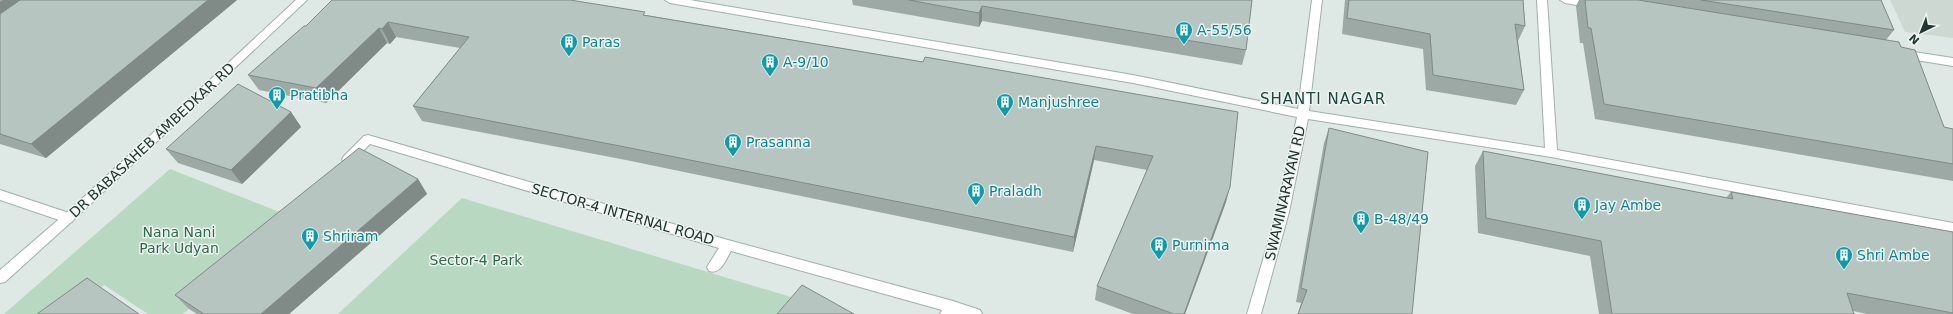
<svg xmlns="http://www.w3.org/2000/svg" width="1953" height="314" viewBox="0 0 1953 314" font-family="'DejaVu Sans',sans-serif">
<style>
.built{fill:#cdd8d3}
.green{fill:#b9d8c2}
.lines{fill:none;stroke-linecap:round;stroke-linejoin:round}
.minor-casing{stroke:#a2afab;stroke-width:2}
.tertiary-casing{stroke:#a2afab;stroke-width:2}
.minor{fill:#fff;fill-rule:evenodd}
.tertiary{fill:#fff;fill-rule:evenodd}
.wall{fill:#9da9a5}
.shaded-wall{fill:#808a86}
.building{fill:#b7c5c0;stroke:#808a86}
.labels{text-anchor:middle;stroke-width:3;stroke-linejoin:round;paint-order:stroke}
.culture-label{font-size:14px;fill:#0d838f;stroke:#eef5f2;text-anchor:start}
.street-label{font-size:14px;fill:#213631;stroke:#eef5f2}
.park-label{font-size:14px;fill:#2f6947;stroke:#eef5f2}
.neighbourhood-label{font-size:15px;letter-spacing:1px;fill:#1f463e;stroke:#eef5f2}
</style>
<rect width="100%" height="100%" fill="#dee8e4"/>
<path class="built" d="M1890,0H1953V38L1905,32Z"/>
<g class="green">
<path d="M170,169L295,218L183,314H148L104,285L66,314H4Z"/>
<path d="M462,198L791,297L777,314H338Z"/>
</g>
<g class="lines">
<g class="minor-casing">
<g id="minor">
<path d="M665,0H690L1133,75L1298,109L1312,0H1322L1309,111L1545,148L1537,0H1547L1557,150L1953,223V233L1551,157L1308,119L1289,212L1261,314H1247L1277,212L1297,117L1133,83L670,3Z"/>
<path d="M1560,0H1585L1598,3L1599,5L1594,8L1565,3Z"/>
<path d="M1901,50L1953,58V66L1897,57L1895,54L1897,51Z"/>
<path d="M368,135L728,240L953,301L980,310L982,314H940L942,310L731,251C726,259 721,275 709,271L707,267L719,248L370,144L352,162H344L342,159L344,156L364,136Z"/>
<path d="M0,190L72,214L74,218L72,222L68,223L0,200Z"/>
</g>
</g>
<g class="tertiary-casing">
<path id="tertiary" d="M296,0H307L80,214L5,282L0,283V270L72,208Z"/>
</g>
<use href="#minor" class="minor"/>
<use href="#tertiary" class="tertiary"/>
</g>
<g class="wall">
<path d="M0,0H237L46,158L0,144Z"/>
<path d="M332,0L645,15L923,62L1238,112L1226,202L1185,314H1133L1095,300L1097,286L1147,170L1094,160L1073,252L626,160L422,121L413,106L460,48L396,37L390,44L387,43L326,103L259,90L248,75L306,26Z"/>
<path d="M852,0H1252L1246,50L1242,65L982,21L979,27L853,5Z"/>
<path d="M1345,0H1523L1525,26L1518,41L1524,90L1516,105L1426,90L1423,49L1342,34Z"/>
<path d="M1579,0H1881L1894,30L1886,40L1901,47L1944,127L1953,129V181L1595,119L1583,43H1580L1576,6Z"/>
<path d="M291,112L301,127L242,184L178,163L166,149Z"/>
<path d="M1329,128L1412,314H1298L1301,303L1296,302L1324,143Z"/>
<path d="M1483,151L1726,198L1731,192L1953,232V314H1867L1853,311L1854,314H1599L1590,256L1478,233L1475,166Z"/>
<path d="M418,179L427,194L289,314H197L189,309L175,295Z"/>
</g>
<g class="shaded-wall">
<path d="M3,0H25L0,26V2Z"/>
<path d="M208,0H237L46,158L31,144Z"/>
<path d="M982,6V21L979,27V13Z"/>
<path d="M388,22L396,37L390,44L382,29Z"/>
<path d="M379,28L387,43L326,103L316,88Z"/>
<path d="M291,112L301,127L242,184L231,170Z"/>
<path d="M1096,146L1094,160L1073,252L1074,237Z"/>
<path d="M418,179L427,194L289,314H261Z"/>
<path d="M1230,187L1226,202L1185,314H1184Z"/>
</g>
<g class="building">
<path d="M20,0H208L31,144L0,134V14Z"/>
<path d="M332,0H570L645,12L643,15L923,62L925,57L1238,112L1230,187L1184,314H1174L1097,286L1153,156L1096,146L1074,237L620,146L413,106L469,37L388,22L382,29L379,28L316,88L248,75L304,26H306Z"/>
<path d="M909,0H1252L1246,50L982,6L979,13Z"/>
<path d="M1349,0H1523L1525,26L1515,24L1524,90L1433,75L1430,34L1347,18Z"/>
<path d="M1585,0H1638L1899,42L1901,47L1915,50L1944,127L1953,129V164L1604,104L1591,28H1588Z"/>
<path d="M1701,0H1881L1894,30Z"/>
<path d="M238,84L291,112L231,170L166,149Z"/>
<path d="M1329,128L1428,152L1412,314H1298L1307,290L1301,288Z"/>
<path d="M359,148L418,179L261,314H204L175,295Z"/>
<path d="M1483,151L1733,199L1731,192L1953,232V313L1847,293L1854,314H1612L1601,241L1486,218Z"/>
<path d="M87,278L139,314H37Z"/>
<path d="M802,285L854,314H777Z"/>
</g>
<defs>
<g id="building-pin" transform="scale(0.9)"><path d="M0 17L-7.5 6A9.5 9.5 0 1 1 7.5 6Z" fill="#0f9aa8" stroke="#eef5f2"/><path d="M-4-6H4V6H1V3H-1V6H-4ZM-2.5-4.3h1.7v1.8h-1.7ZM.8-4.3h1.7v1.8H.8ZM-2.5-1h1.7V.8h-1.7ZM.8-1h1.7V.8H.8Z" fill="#fff"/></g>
</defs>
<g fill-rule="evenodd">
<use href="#building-pin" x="1184" y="30"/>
<use href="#building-pin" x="569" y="42"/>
<use href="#building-pin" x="770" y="62"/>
<use href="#building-pin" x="277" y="95"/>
<use href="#building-pin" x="1005" y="102"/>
<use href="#building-pin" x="733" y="142"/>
<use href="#building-pin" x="976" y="191"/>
<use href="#building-pin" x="1582" y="205"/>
<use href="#building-pin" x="1361" y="219"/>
<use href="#building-pin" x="310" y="236"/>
<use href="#building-pin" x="1159" y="245"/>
<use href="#building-pin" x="1844" y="255"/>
</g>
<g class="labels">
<g class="culture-label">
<text x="1197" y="35">A-55/56</text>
<text x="582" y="47">Paras</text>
<text x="783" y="67">A-9/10</text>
<text x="290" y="100">Pratibha</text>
<text x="1018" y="107">Manjushree</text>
<text x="746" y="147">Prasanna</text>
<text x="989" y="196">Praladh</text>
<text x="1595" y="210">Jay Ambe</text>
<text x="1374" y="224">B-48/49</text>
<text x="323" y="241">Shriram</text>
<text x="1172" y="250">Purnima</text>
<text x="1857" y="260">Shri Ambe</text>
</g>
<g class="street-label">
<text transform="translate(152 140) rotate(-43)" y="5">DR BABASAHEB AMBEDKAR RD</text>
<text transform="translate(1285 193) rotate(-77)" y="5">SWAMINARAYAN RD</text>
<text transform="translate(623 214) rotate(16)" y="5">SECTOR-4 INTERNAL ROAD</text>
</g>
<g class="park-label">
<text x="179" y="237">Nana Nani<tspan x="179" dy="16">Park Udyan</tspan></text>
<text x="476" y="265">Sector-4 Park</text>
</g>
<g class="neighbourhood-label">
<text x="1323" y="104">SHANTI NAGAR</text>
</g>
</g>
<g transform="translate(1921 32) rotate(223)" stroke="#eef5f2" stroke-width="3" paint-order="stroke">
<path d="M0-3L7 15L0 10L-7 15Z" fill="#213631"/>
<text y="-6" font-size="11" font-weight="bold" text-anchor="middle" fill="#213631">N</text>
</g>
</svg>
